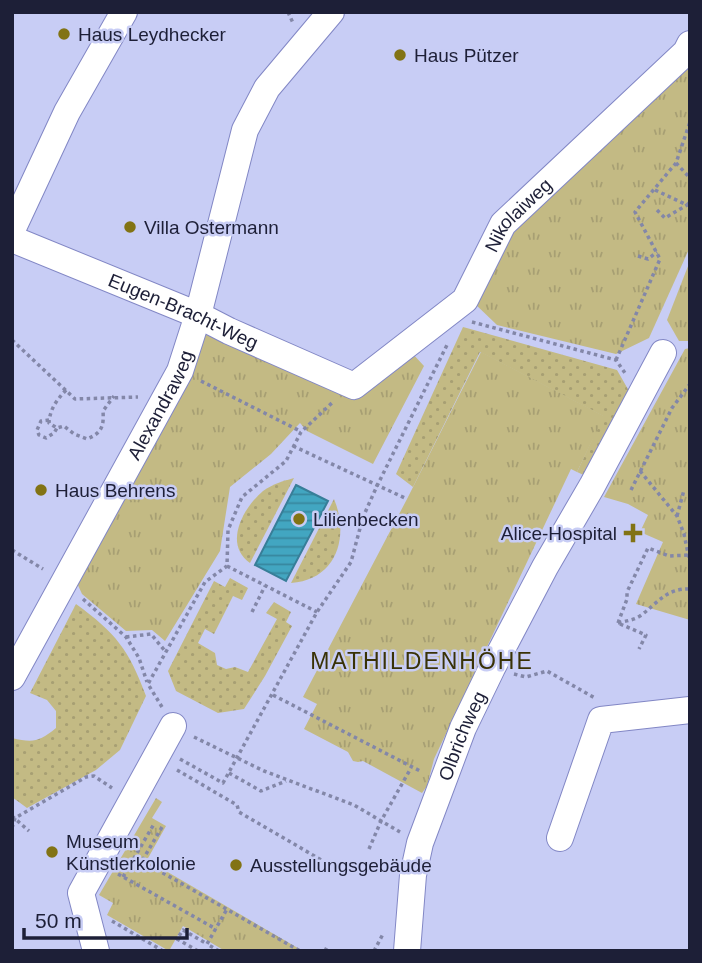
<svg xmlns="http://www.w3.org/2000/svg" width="702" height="963" viewBox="0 0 702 963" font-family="Arial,sans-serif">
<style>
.grass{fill:url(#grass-dots)}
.park{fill:url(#park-tufts)}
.water{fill:url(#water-rules);stroke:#377e98;stroke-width:2}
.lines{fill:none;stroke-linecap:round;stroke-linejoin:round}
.minor-casing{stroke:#8287c5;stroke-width:28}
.path{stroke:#8387a8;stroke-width:3.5;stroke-dasharray:3.5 3.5;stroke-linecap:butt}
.minor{stroke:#fff;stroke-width:26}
.poi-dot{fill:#827314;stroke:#c8cdf5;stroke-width:2.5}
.labels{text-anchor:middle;stroke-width:5;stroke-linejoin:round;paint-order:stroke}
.poi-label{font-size:19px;fill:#1d1f37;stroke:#c8cdf5;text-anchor:start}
.street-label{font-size:19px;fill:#1d1f37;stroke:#c8cdf5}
.quarter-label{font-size:23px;letter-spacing:2px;fill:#393206;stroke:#c8cdf5}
</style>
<defs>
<pattern id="grass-dots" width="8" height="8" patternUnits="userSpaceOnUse" patternTransform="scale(1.75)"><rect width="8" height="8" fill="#c3ba84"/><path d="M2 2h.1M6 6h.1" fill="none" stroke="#a79f73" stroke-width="1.8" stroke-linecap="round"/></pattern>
<pattern id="park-tufts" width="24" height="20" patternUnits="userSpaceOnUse" patternTransform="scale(1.75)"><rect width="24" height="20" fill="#c3ba84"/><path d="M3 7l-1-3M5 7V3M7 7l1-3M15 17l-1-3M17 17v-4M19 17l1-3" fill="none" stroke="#a79f73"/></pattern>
<pattern id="water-rules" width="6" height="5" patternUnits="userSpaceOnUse" patternTransform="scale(1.75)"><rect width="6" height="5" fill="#42a6c1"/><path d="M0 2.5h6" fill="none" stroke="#37879e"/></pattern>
</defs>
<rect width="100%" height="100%" fill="#c8cdf5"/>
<g class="grass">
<path d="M463,327L617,370L629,391L588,477L577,472L603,416L480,352L413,487L396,474Z"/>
<path d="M294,478L250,563C223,544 243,508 263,491C273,484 283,481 294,478Z"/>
<path d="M334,499C350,537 336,580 291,583Z"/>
<path d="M230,578L248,588L242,600L233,596L214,634L205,629L198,643L215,653L217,665L226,669L235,667L248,672L277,619L266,613L274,602L291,612L286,622L292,626L265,676L244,709L218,713L176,691L168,671L214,581L225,587Z"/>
<path d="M76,604C116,633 129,650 146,696L120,750L96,770L27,808L12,797V738C33,743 39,742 56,728V711L47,700L30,693Z"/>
</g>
<g class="park">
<path d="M690,59V247L649,338L616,354L497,325L473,302L508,227Z"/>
<path d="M690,261V341H679L667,320Z"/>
<path d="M203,333L356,395L412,353L424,366L373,464L307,431L300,423L271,454L230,487L220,551L165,641L152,630L126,631L82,594L77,583Z"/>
<path d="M690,348V620L636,604L663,542L640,532L648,515L628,504L604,497L685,349Z"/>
<path d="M481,352L604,416L577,472L571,469L434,759L427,786L422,793L363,761L358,762L353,761L348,752L304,729L317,704L303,697L407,499Z"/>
<path d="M156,798L162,802L152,818L166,826L147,860L303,951H225L183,926L169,951L107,915L113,903L99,895Z"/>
</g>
<path class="water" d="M296,485L328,501L286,581L255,565Z"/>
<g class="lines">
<g class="minor-casing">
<g id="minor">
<path d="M12,230L67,112L124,12"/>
<path id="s1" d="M12,239L198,315L229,331L354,386L465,300L503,224L686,52L690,44"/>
<path id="s2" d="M12,677L180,371L198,315L245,130L267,88L331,12"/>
<path d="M560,838L601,720L690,710"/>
<path d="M96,951L81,893L173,726"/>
<path id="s3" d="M407,951L413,875L420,843L463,728L492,668L545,567L592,486L663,353"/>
</g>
</g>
<g class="path">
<path d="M288,12L293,23"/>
<path d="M676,163L690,178"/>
<path d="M655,190L687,205L690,202"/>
<path d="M657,210L665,218L687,205"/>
<path d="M638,256L648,259L657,252"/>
<path d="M472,322L616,360L625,373"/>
<path d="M12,340L75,399L138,397"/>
<path d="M616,360L660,259L635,212L676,163L690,122"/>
<path d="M201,381L300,431"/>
<path d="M66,390C56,401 50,409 49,423L57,428L64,426L74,434L87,439C102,433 104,426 103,411L114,396"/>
<path d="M49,420L41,421L37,430L39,435L46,438L54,433L57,428"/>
<path d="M293,446L407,499"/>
<path d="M640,471L677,516L684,534L690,563"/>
<path d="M631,490L672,408L690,384"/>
<path d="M677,516L684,490"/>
<path d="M12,550L43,569"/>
<path d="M227,566L317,612"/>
<path d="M83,599L126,637L139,658L147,682"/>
<path d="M252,612L265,586"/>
<path d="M618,623L627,599V592L648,548L669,556L690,555"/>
<path d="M618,623C626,621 634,620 640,616C658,603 666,588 690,589"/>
<path d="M620,624L646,635L639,649"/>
<path d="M126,637L151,634L165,651"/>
<path d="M514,674L526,677L547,671L595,698"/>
<path d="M273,695L422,772"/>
<path d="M162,707L148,684L205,582L227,566L228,530L242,497L286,461L301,432L334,401"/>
<path d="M194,737L264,771L354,805L400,832"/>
<path d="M180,759L223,783L317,612L351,562L363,517L377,486L448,343"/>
<path d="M177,770L237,805L239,812L330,865"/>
<path d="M229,773L261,791L286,781"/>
<path d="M12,816L29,831"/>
<path d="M162,827L142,861L300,951"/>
<path d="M12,828L15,818L86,777L94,776L112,788"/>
<path d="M369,849L381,821L411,768"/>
<path d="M118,874L216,929"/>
<path d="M123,877L154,824"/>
<path d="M112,921L163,951"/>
<path d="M198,951L177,939L183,930L207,944"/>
<path d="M219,951L207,944L227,909"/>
<path d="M325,951L328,945"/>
<path d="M374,951L383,934"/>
</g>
<use href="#minor" class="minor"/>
</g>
<g class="poi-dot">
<circle cx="64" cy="34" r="7"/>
<circle cx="400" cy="55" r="7"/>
<circle cx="130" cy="227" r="7"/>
<circle cx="41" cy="490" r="7"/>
<circle cx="299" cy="519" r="7"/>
<path d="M629.5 522.5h7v7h7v7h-7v7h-7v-7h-7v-7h7z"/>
<circle cx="52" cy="852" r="7"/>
<circle cx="236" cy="865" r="7"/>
</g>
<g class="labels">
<g class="poi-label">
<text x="78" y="41">Haus Leydhecker</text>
<text x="414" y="62">Haus Pützer</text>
<text x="144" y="234">Villa Ostermann</text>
<text x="55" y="497">Haus Behrens</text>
<text x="313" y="526">Lilienbecken</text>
<text x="617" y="540" text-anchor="end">Alice-Hospital</text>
<text x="66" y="848">Museum<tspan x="66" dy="22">Künstlerkolonie</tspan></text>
<text x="250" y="872">Ausstellungsgebäude</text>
</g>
<g class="street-label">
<text dy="7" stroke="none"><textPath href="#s1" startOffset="614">Nikolaiweg</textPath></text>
<text dy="7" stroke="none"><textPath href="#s1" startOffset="186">Eugen-Bracht-Weg</textPath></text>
<text dy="7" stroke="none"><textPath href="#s2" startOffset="310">Alexandraweg</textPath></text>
<text dy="7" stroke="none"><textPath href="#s3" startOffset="224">Olbrichweg</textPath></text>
</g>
<g class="quarter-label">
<text x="422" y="669">MATHILDENHÖHE</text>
</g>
</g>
<rect width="702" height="963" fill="none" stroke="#1d1f37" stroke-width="28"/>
<path d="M24 928v10h163v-10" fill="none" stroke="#1d1f37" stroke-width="3.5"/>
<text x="35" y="928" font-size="21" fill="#1d1f37" stroke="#c8cdf5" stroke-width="5" paint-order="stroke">50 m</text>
</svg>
